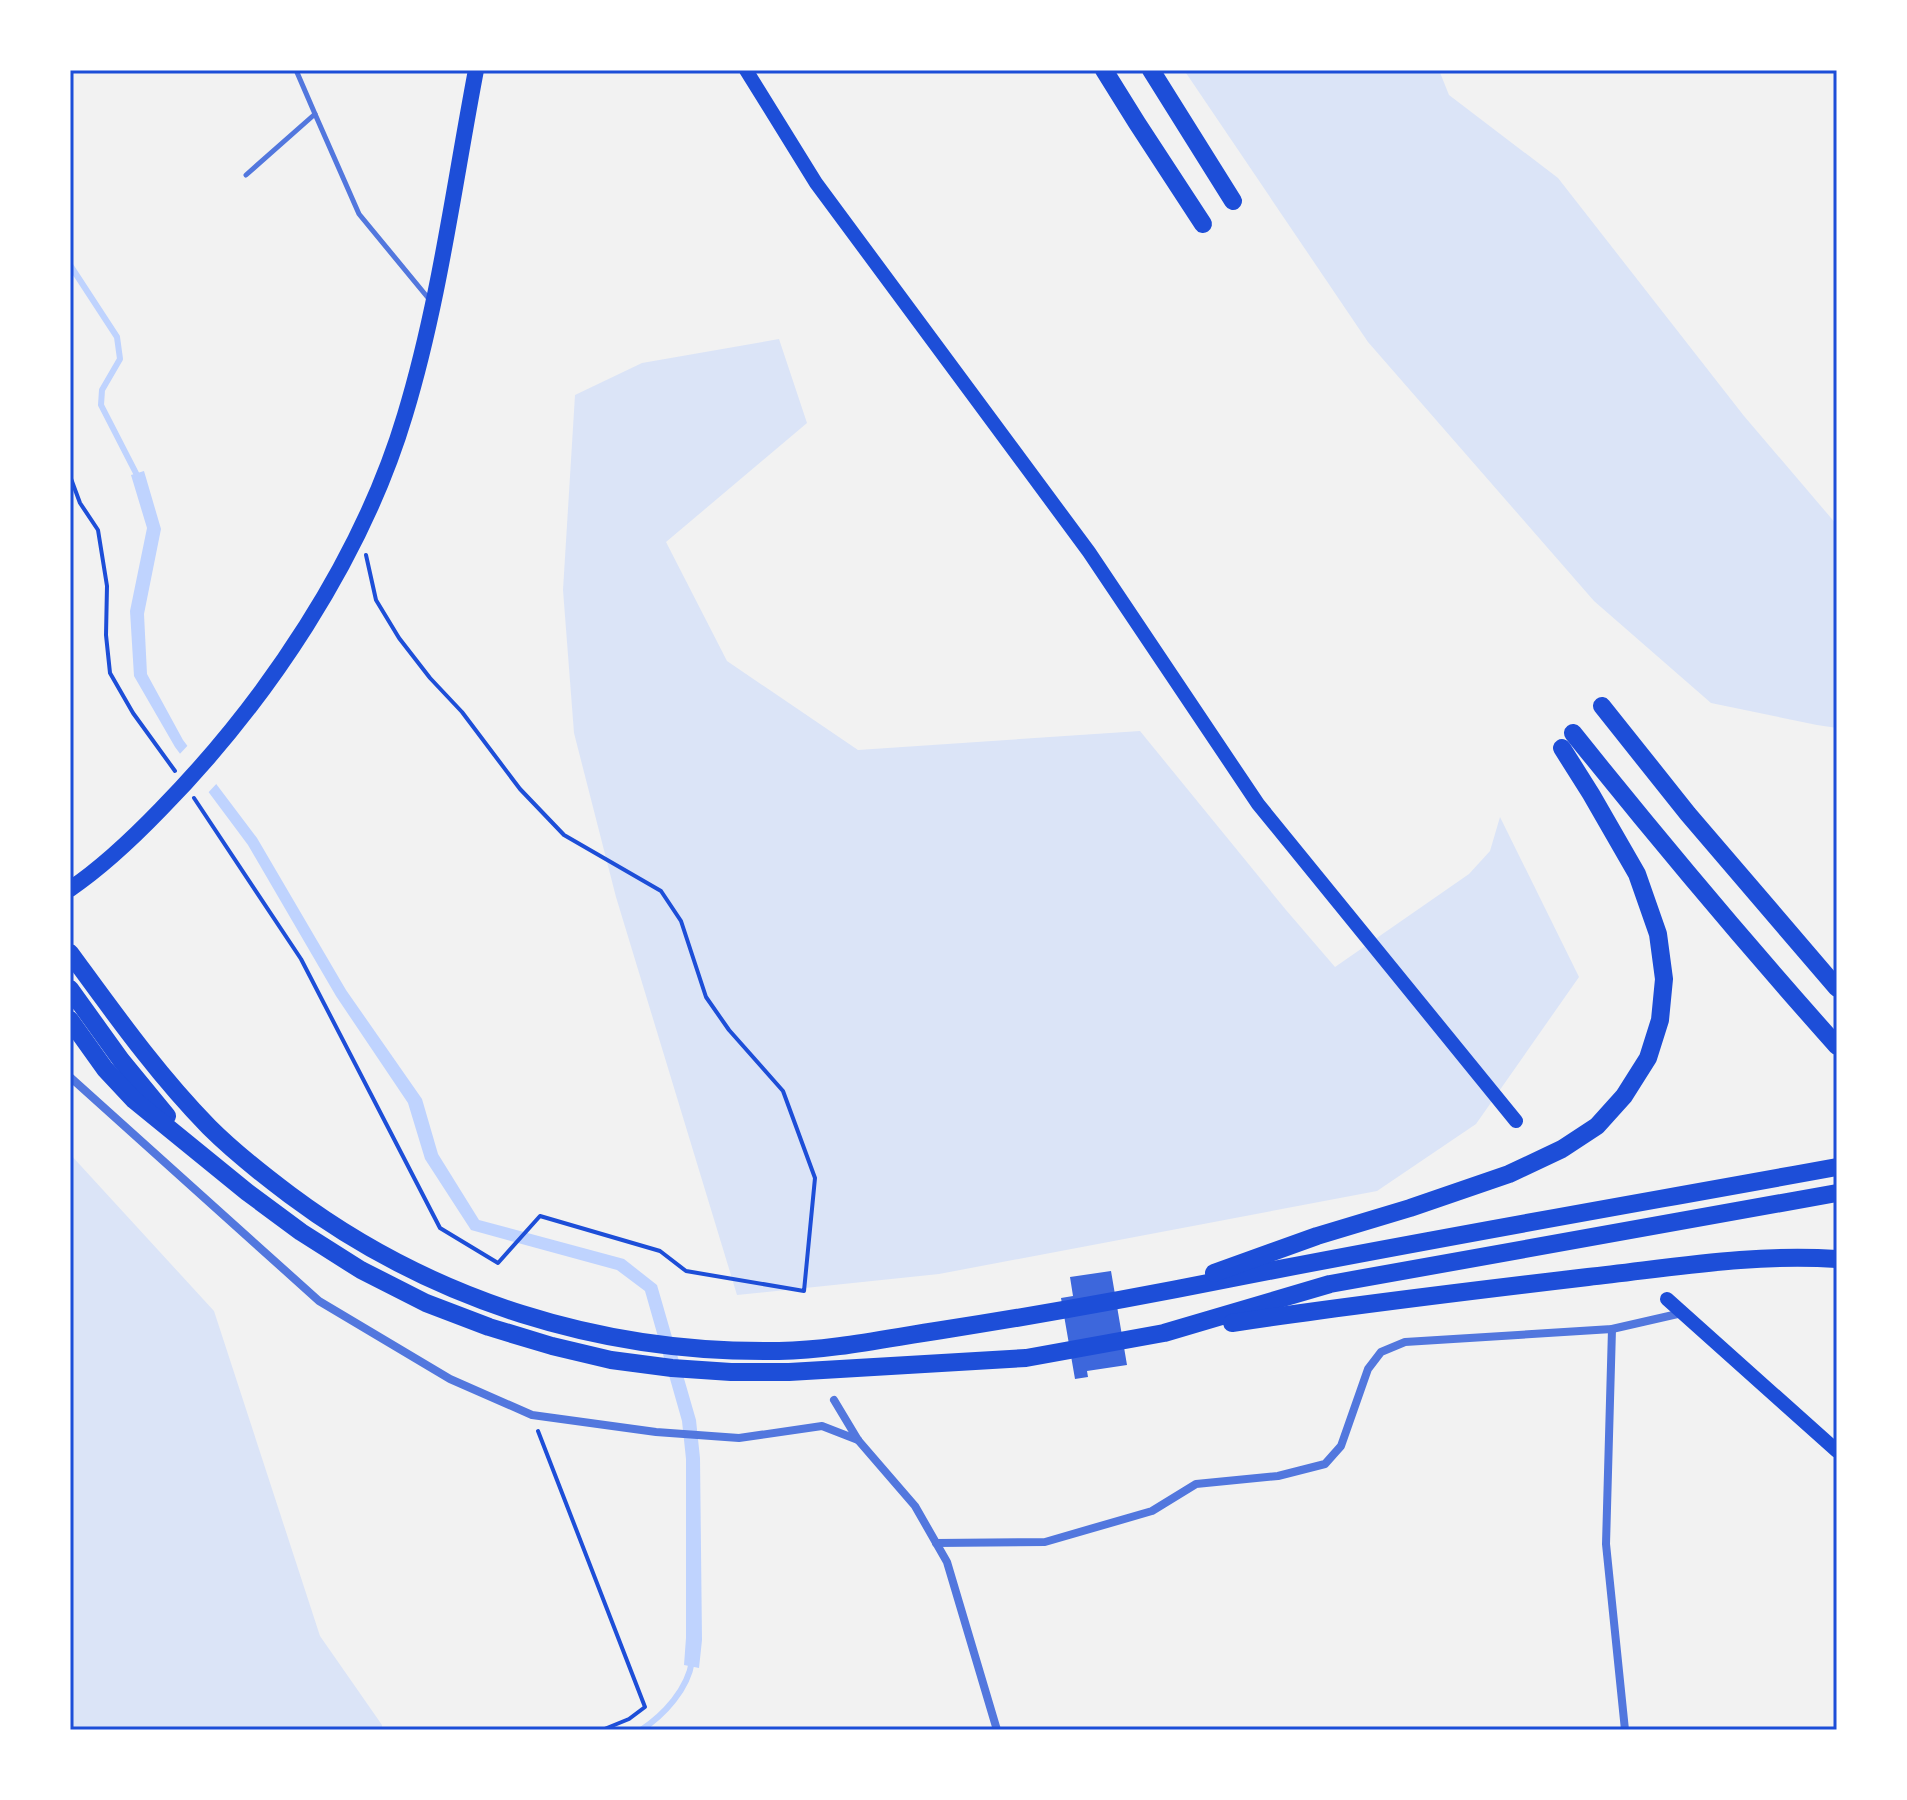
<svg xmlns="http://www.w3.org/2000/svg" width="1907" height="1800" viewBox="0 0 1907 1800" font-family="Signika,sans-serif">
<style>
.green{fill:#dbe4f7}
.water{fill:#bfd3fe}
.pier{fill:#f2f2f2}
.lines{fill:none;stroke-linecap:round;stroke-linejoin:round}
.stream{stroke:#bfd3fe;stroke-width:6}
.building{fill:#3d67dc}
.path{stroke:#1d4ed8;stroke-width:4}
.service{stroke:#5277de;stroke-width:5}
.minor{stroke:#5277de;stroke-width:8}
.secondary{stroke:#1d4ed8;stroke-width:14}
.trunk{stroke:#1d4ed8;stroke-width:16}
.motorway{stroke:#1d4ed8;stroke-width:18}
.neatline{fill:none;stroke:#1d4ed8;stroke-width:3}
</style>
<rect width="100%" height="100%" fill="#f2f2f2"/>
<g class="green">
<path d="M1184,70H1439L1449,95L1558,178L1744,416L1837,525V728L1817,725L1711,703L1594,601L1368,342Z"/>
<path d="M779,339L807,423L666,542L727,661L858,750L1140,731L1286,910L1335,967L1469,874L1490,851L1500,817L1579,977L1476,1124L1377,1191L939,1274L737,1295L616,897L574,733L563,590L575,395L642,363Z"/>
<path d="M70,1154L214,1311L320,1636L382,1725V1730H70Z"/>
</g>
<path class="water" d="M144,471L161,529L144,614L147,674L183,740L257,838L346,990L422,1099L438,1154L479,1220L624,1259L657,1285L696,1420L700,1458L702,1640L699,1668L684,1665L686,1638V1459L682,1421L645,1291L617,1270L471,1230L425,1159L408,1103L336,996L248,845L175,747L134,676L130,611L147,528L131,475Z"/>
<path class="pier" d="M190,743L219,781L206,795L177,757Z"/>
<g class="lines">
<g class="stream">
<path d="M70,265L117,337L120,359L102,390L101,405L139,479"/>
<path d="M641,1730C664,1715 688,1689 692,1661"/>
</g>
</g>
<path class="building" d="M1111,1271L1127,1365L1087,1371L1088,1377L1075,1379L1061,1298L1073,1296L1070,1277Z"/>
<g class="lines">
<g class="path">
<path d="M70,476L80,503L98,530L107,586L106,635L110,673L133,713L175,771"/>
<path d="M194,798L301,959L440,1228L498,1263L540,1216L660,1251L686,1271L804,1291L815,1178L783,1091L729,1030L706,997L681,921L661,891L564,835L520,789L462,712L430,678L399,638L376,600L366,555"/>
<path d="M538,1431L645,1707L629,1719L602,1730"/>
</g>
<g class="service">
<path d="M315,114L359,214L429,299"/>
<path d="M246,175L315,114L296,70"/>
</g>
<g class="minor">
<path d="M70,1077L319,1301L450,1379L532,1415L656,1432L739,1438L822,1426L858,1440"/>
<path d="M1612,1329L1606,1544L1625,1730"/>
<path d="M834,1400L858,1440L915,1506L947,1562L997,1730"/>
<path d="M936,1543L1045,1542L1152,1511L1196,1484L1278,1476L1325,1464L1341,1446L1368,1369L1381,1352L1405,1342L1612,1329L1682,1313"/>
</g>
<g class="secondary">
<path d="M746,70L816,183L1089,552L1258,804L1516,1121"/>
<path d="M1667,1299L1837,1451"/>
</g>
<path class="trunk" d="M70,889C104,866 133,838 161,809C266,702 362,559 405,415C439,303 454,185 476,70"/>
<g class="motorway">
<path d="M1104,70L1137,123L1203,224"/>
<path d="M1151,70L1233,201"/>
<path d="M1602,706L1688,814L1837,988"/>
<path d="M1573,733C1658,839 1746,944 1837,1046"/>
<path d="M70,953C114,1013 157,1074 209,1127C234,1152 262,1174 290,1195C432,1301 602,1354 779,1351C833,1350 888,1338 942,1330C1038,1315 1133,1298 1228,1279C1430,1239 1634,1204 1837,1167"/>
<path d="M70,989L121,1060L167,1116"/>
<path d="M70,1020L105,1069L134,1100L247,1192L301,1232L361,1270L426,1303L489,1327L552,1346L611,1360L672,1368L731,1372H789L1026,1358L1164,1333L1330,1284L1837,1193"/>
<path d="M1214,1273L1317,1236L1410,1208L1509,1174L1562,1149L1597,1126L1624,1096L1648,1058L1660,1020L1664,979L1658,934L1637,874L1591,794L1562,748"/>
<path d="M1232,1323C1350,1305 1469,1291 1588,1277C1671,1268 1754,1253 1837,1259"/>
</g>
</g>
<rect width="1907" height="1800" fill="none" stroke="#ffffff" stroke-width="144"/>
<rect x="72" y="72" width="1763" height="1656" class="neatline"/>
</svg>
